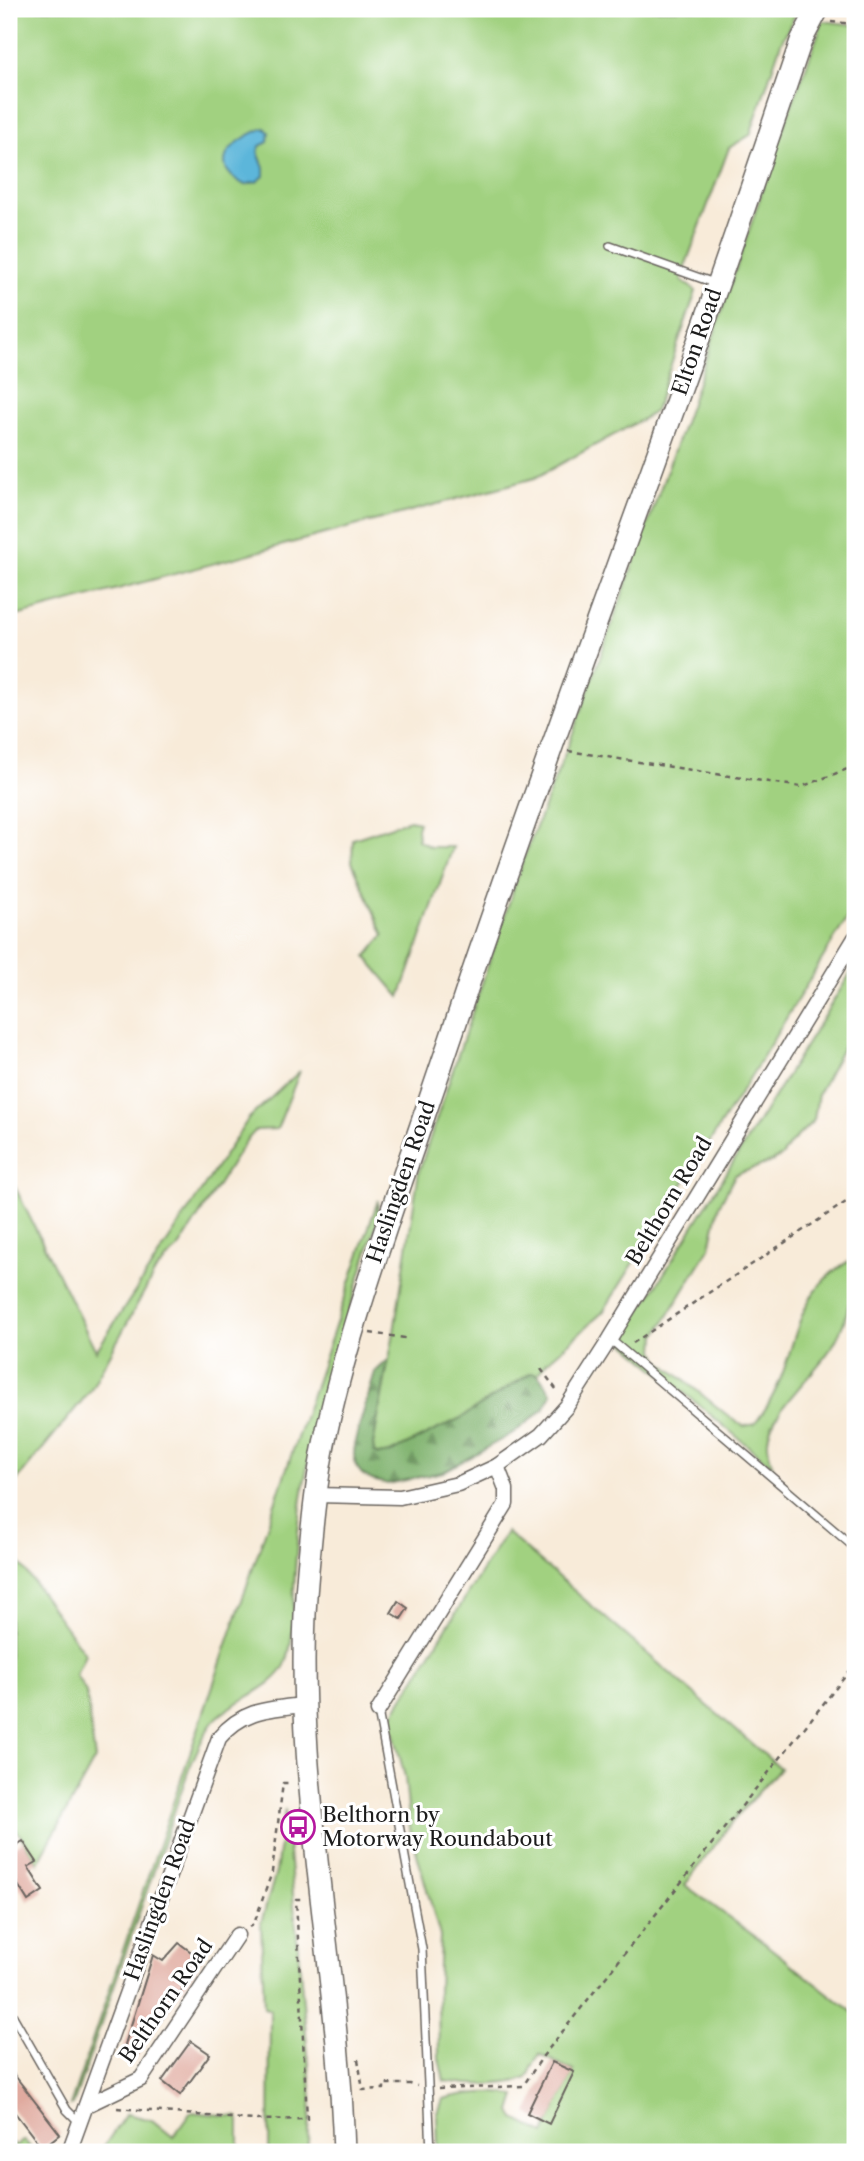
<svg xmlns="http://www.w3.org/2000/svg" width="864" height="2161" viewBox="0 0 864 2161" font-family="'Libre Caslon Text',serif">
<style>
.green{fill:#a1d180;stroke:#5e764e;stroke-width:2;fill-rule:evenodd}
.forest{fill:url(#forest-firs);stroke:#4e6845;stroke-width:2}
.water{fill:#5cb6da;stroke:#3c697b;stroke-width:2}
.building{fill:#e0aa9f}
.lines{fill:none;stroke-linecap:round;stroke-linejoin:round}
.service-casing{stroke:#69645e;stroke-width:10}
.minor-casing{stroke:#69645e;stroke-width:17}
.secondary-casing{stroke:#69645e;stroke-width:24}
.path{stroke:#69645e;stroke-width:2.5;stroke-dasharray:5 5;stroke-linecap:butt}
.service{stroke:#fff;stroke-width:7}
.minor{stroke:#fff;stroke-width:14}
.secondary{stroke:#fff;stroke-width:21}
.labels{text-anchor:middle;stroke-width:6;stroke-linejoin:round;paint-order:stroke}
.street-label{font-size:21px;fill:#1c1c1c;stroke:#fff}
.poi-label{font-size:21px;fill:#1c1c1c;stroke:#fff;text-anchor:start}
</style>
<defs>
<pattern id="forest-firs" width="22" height="20" patternUnits="userSpaceOnUse" patternTransform="scale(1.75)"><rect width="22" height="20" fill="#80b36e"/><path d="M5 1l3.5 6h-7zM16 11l3.5 6h-7z" fill="#68915a"/></pattern>
</defs>
<rect width="100%" height="100%" fill="#fff"/>
<filter id="ink" filterUnits="userSpaceOnUse"><feTurbulence type="fractalNoise" baseFrequency=".0143" numOctaves="2"/><feDisplacementMap in="SourceGraphic" scale="14" xChannelSelector="R" yChannelSelector="G"/><feConvolveMatrix kernelMatrix="1 2 1 2 8 2 1 2 1" color-interpolation-filters="sRGB"/></filter>
<filter id="wash" filterUnits="userSpaceOnUse"><feTurbulence type="fractalNoise" baseFrequency=".00686" numOctaves="4" result="noise"/><feDisplacementMap in="SourceGraphic" scale="28" xChannelSelector="R" yChannelSelector="G"/><feGaussianBlur stdDeviation="1.57" result="paint"/><feColorMatrix in="noise" values="0 0 0 0 0 0 0 0 0 0 0 0 0 0 0 0 0 1.4 0 .05"/><feComposite in="paint" operator="in"/></filter>
<g filter="url(#wash)">
<rect width="100%" height="100%" fill="#f8ebd9"/>
<g class="green">
<path d="M9,9H798L781,43L750,135L729,148L683,272L681,280L696,291L655,411L645,418L535,478L9,618ZM265,128L258,152L264,168L258,181L245,185Z"/>
<path d="M823,21L855,25V905L756,1068L603,1312L545,1364L538,1374L531,1373L461,1418L390,1453L378,1455L374,1452L373,1445L394,1332L419,1171L525,855L570,741L690,406L785,123Z"/>
<path d="M410,820L419,822L417,828L418,840L430,847H453L400,997L366,957L384,935L352,862L353,839Z"/>
<path d="M855,966V1024L818,1094L814,1120L790,1144L782,1156L771,1162L735,1175L719,1206L710,1247L656,1336L655,1350L659,1360L732,1419L744,1426L755,1424C760,1416 766,1409 770,1401C800,1348 791,1289 855,1258C855,1281 847,1322 835,1342C819,1371 770,1410 768,1440C767,1449 770,1458 773,1467L622,1341Z"/>
<path d="M300,1071L277,1129L256,1130L245,1142L180,1246L156,1270L90,1391L9,1490V1175L96,1351L249,1118Z"/>
<path d="M378,1200V1218C353,1301 324,1383 307,1468C299,1508 296,1549 294,1589C293,1613 294,1640 286,1663C276,1689 232,1700 213,1722C202,1736 196,1754 189,1769L73,2105L70,2106Z"/>
<path d="M506,1532L780,1768L732,1822L685,1885L764,1943L855,2014V2152H438L437,2116L443,2099C465,2093 494,2090 516,2096L511,2112L515,2119L544,2134L574,2071L539,2054L527,2078C504,2087 467,2085 444,2081L439,2059L438,1991L440,1936L410,1829L405,1777L390,1719Z"/>
<path d="M9,1548L85,1654L76,1675L86,1692L95,1759L38,1863L14,1826H9Z"/>
<path d="M285,1809L312,2098L307,2152H269L270,2010L264,2008L261,1923L276,1872Z"/>
<path d="M191,2112L239,2117V2152H100L126,2114L152,2120L173,2137Z"/>
<path d="M9,2140L15,2147L24,2140L35,2152H9Z"/>
</g>
<path class="forest" d="M388,1360L373,1445L374,1452L378,1455L390,1453L461,1418L531,1373L538,1374L552,1394L543,1410L515,1432L443,1472L388,1484L372,1480L362,1474L356,1466L354,1455L355,1441L375,1372Z"/>
<path class="water" d="M265,128L269,132L268,142L260,146L258,152L264,168V176L258,181L245,185C218,171 219,154 244,138C251,134 257,130 265,128Z"/>
<g id="blocks">
<g class="building">
<path d="M398,1601L408,1608L401,1619L391,1613Z"/>
<path d="M23,1841L37,1862L28,1867L43,1891L28,1901L15,1880L9,1882V1850Z"/>
<path d="M179,1943L202,1960L133,2062L122,2054L153,1955L163,1961Z"/>
<path d="M191,2041L210,2054L180,2095L162,2081Z"/>
<path d="M552,2062L574,2072L549,2124L527,2113Z"/>
<path d="M9,2068L60,2134L42,2148L9,2105Z"/>
</g>
</g>
</g>
<g filter="url(#ink)">
<use href="#blocks" fill-opacity="0" stroke="#69645e" stroke-width="2"/>
<g class="lines">
<g class="service-casing">
<g id="service">
<path d="M610,246L717,284"/>
<path d="M610,1339L855,1548"/>
<path d="M378,1711L422,1949L431,2152"/>
<path d="M9,1888L12,1894"/>
<path d="M9,2009L67,2110L79,2122"/>
</g>
</g>
<g class="minor-casing">
<g id="minor">
<path d="M316,1495L400,1497L458,1484L497,1466L541,1435L567,1406L610,1339L855,938"/>
<path d="M378,1711L506,1504V1489L497,1466"/>
<path d="M87,2105L141,2079L237,1935"/>
<path d="M69,2152L219,1738C243,1709 269,1709 304,1705"/>
</g>
</g>
<g class="secondary-casing">
<path id="secondary" d="M344,2152C338,1958 290,1765 308,1570C312,1527 316,1482 325,1439C343,1353 372,1269 400,1186C424,1116 448,1047 471,977C540,775 614,576 686,375C726,264 763,153 801,41L818,9"/>
</g>
<g class="path">
<path d="M831,22L855,24"/>
<path d="M568,751L801,787L855,766"/>
<path d="M370,1333L405,1338"/>
<path d="M633,1343L855,1196"/>
<path d="M541,1369L559,1393"/>
<path d="M249,1927L254,1924L272,1872L283,1783H290"/>
<path d="M358,2059L363,2090L384,2089V2084H410L417,2086"/>
<path d="M438,2089L523,2086L543,2056L855,1664"/>
<path d="M117,2108L253,2120L307,2119L296,1899H303"/>
</g>
<use href="#service" class="service"/>
<use href="#minor" class="minor"/>
<use href="#secondary" class="secondary"/>
</g>
</g>
<defs>
<g id="bus-ring" transform="scale(1.75)"><circle r="9.5" fill="#fff" stroke="#b5179e" stroke-width="1.5"/><path d="M-5-6H5V4H4V6H2V4H-2V6H-4V4H-5ZM-3.5-4V0h7V-4ZM-3.5 1.2v1.5H-2V1.2ZM2 1.2v1.5H3.5V1.2Z" fill="#b5179e"/></g>
</defs>
<g fill-rule="evenodd">
<use href="#bus-ring" x="298" y="1827"/>
</g>
<g class="labels">
<g class="street-label">
<text transform="translate(697 342) rotate(-71)" y="7">Elton Road</text>
<text transform="translate(401 1182) rotate(-71)" y="7">Haslingden Road</text>
<text transform="translate(669 1201) rotate(-59)" y="7">Belthorn Road</text>
<text transform="translate(160 1900) rotate(-70)" y="7">Haslingden Road</text>
<text transform="translate(166 2001) rotate(-55)" y="7">Belthorn Road</text>
</g>
<g class="poi-label">
<text x="322" y="1822">Belthorn by<tspan x="322" dy="24">Motorway Roundabout</tspan></text>
</g>
</g>
<rect width="864" height="2161" fill="none" stroke="#fff" stroke-width="35"/>
</svg>
